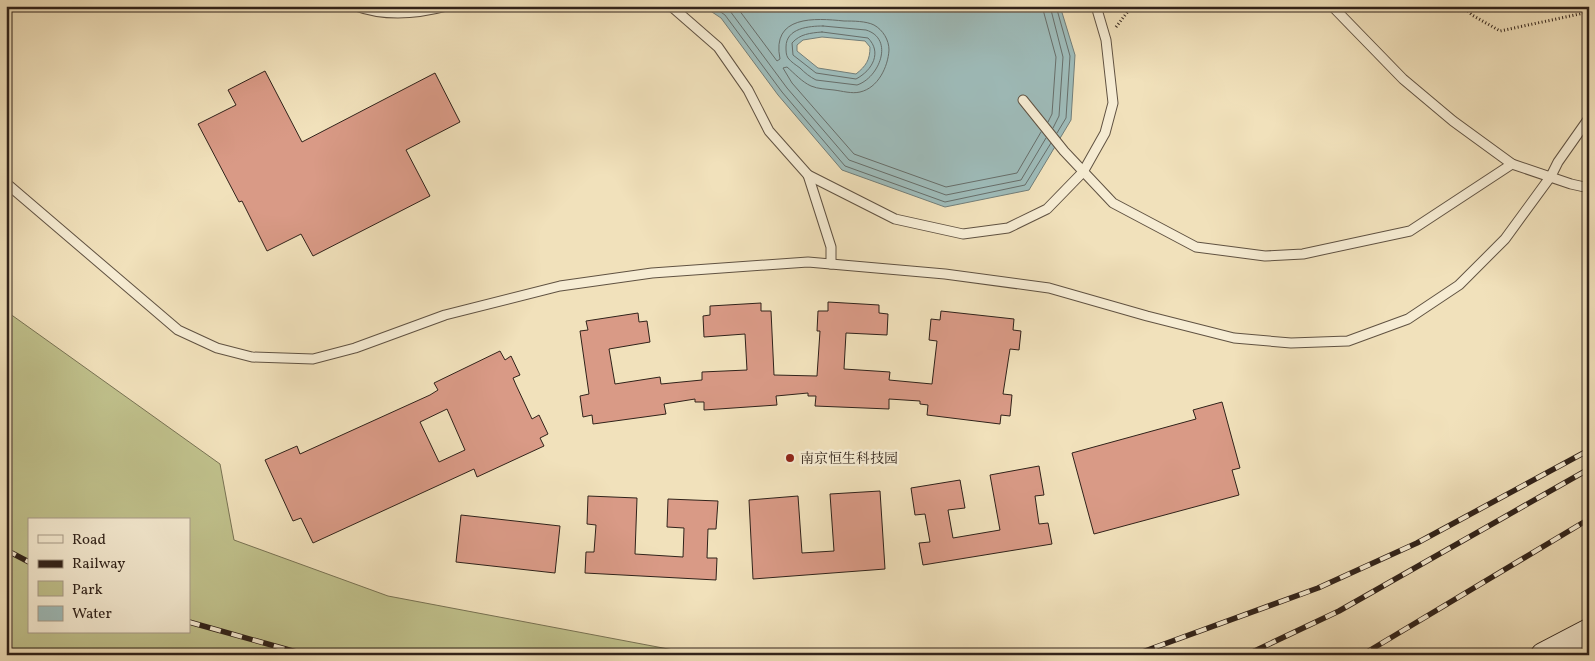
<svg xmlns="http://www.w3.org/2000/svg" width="1595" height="661" viewBox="0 0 1595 661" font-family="Vollkorn,'Noto Serif SC',serif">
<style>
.green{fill:#c0c18c;stroke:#787253;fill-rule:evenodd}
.water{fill:#9ebbb9;stroke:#727e79;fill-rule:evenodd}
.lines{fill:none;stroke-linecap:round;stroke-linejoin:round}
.shore{stroke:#676e6a;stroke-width:1}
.building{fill:#d99a86;stroke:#30221a;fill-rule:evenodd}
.lane-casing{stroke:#605242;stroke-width:11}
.secondary-casing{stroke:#30221a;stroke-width:26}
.path{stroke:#30221a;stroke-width:3;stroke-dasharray:1 2.5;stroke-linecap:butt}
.lane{stroke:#f6ecd3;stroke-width:9}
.secondary{stroke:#f6ecd3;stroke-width:24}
.rail-casing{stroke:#30221a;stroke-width:5.5}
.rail{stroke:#f6ecd3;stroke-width:4;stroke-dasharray:11;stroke-linecap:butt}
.poi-dot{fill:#8f2418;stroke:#f6ecd3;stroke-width:2}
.labels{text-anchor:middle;stroke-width:5;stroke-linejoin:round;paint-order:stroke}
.poi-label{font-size:14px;fill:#30221a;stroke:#f6ecd3;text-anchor:start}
</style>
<rect width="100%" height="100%" fill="#f1e1bb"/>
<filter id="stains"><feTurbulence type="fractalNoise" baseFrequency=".004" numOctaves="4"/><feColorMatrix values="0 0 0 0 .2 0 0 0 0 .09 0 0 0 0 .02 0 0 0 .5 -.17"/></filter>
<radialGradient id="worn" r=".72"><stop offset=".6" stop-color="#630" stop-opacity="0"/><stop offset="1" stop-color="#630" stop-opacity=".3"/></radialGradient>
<path class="green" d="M6,311L220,464L234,540L388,596L700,655H6ZM29,520H189V632H29Z"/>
<path class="water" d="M703,6H1060L1075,55L1071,120L1029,190L945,207L842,170L778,95L721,18ZM822,37L865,41L870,47C870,60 866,66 856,74L818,68L797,51V45L803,40Z"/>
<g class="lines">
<g class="shore">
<path d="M712,6L725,15L782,92L845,166L945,202L1025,185L1051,143"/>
<path d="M724,6L730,11L787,88L849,160L946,195L1021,180L1046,138"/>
<path d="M736,6L777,61L780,59C771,15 815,18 844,21C853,21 866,21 874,25C883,30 889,40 889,50C888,67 878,88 860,92C852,94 842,91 834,90C826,89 818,89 811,86C802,82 794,73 787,67L783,68L792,83L854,154L946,187L1017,173L1041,132"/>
<path d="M1042,6L1056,57L1052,114L1048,122"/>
<path d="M1050,6L1063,57L1059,116L1053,128"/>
<path d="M1056,6L1070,56L1066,118L1057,133"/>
<path d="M823,26L866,30C895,39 879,78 857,85L816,80C810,77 805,73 800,68C796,65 791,62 788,58C786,55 786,51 786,47C786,28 809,26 823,26Z"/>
<path d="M822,32L868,38C882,52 873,70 856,79L816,73L793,55L792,43C800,34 810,33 822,32Z"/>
</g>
</g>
<g class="building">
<path d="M265,71L302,142L435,73L460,122L406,150L430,196L313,256L301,234L267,251L242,201L239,202L198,124L236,105L228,90Z"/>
<path d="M828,302L879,305V313L888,314L887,335L846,333L844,369L890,372L889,380L932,384L937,341L929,340L931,319L940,320L941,311L1014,319L1013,330L1021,331L1019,350L1010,349L1003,394L1012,395L1010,416L1001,415L1000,424L927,415L928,405L920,404V401L889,399V409L815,406L816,396H808V393L776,396L777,405L704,410V402H695V399L664,404L666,414L593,424L592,415L583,417L580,396L589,394L580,331L588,330L586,321L638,313L639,322L647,321L650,342L609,349L615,384L660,377L661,384L702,380V372L747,370L745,334L704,337L703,316L710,315V306L761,303V311H771L774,375L817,376L820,331H817L818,311H828Z"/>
<path d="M500,351L505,360L511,356L520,375L513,378L516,385L532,419L539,415L548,434L540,438L544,446L477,477L474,469L313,543L301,518L293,521L265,460L297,446L300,454L430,395L438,390L434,383ZM447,409L465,450L439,462L420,422Z"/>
<path d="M1222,402L1240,468L1232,470L1239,495L1094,534L1072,453L1196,419L1193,410Z"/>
<path d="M1039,466L1044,495L1035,496L1039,524L1048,523L1052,544L923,565L919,543L930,542L925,514L915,515L911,488L960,480L965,508L948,510L953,538L1000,530L990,475Z"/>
<path d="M880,491L885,569L753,579L749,500L798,496L802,553L834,551L830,494Z"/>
<path d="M588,496L637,498L635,554L683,557L684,528L667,527L668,499L718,501L716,529H708L707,558H717L716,580L585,573L586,552H594L596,525L587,524Z"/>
<path d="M461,515L560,526L555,573L456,562Z"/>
</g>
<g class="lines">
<g class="lane-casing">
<g id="lane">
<path d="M356,6C386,17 417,14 447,6"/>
<path d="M671,6L718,47L748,90L769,131L808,175L895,219L963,234L1008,228L1047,209L1083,172L1105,133L1113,103L1106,40L1096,6"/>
<path d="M1023,100L1064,151L1113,203L1196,247L1265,256L1303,254L1410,231L1512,164L1453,121L1403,79L1332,6"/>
<path d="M1512,164L1571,184L1589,188"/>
<path d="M808,175L831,247V264"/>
<path d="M6,183L178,330L217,348L252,357L313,359L355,348L445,315L560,286L652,273L808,262L945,274L1049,288L1147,316L1234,338L1291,343L1348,341L1408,319L1459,285L1505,239L1551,176L1558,162L1589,118"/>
</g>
</g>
<g class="secondary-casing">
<path id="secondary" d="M1543,655L1589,631"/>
</g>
<g class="path">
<path d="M1463,6L1472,15L1500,31L1589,12"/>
<path d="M1116,27L1132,6"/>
</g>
<use href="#lane" class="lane"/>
<use href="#secondary" class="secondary"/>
<g class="rail-casing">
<g id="rail">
<path d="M6,550L29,562"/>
<path d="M189,622L307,655"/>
<path d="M1134,655L1318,588L1417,543L1589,450"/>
<path d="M1246,655L1339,611L1589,469"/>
<path d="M1362,655L1589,519"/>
</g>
</g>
<use href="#rail" class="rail"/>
</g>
<circle class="poi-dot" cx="790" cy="458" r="5"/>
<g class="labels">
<g class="poi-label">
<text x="800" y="463">南京恒生科技园</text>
</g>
</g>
<rect width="1595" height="661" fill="none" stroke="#f1e1bb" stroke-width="25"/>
<rect x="8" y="8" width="1580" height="646" fill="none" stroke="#30221a" stroke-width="2.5"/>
<rect x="12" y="12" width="1570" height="636" fill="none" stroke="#30221a"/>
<rect x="28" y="518" width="162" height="115" fill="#f6ecd3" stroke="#a79b89"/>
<rect x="38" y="535" width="25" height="8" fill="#f6ecd3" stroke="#a79b89"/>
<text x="72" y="544" font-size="15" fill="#30221a">Road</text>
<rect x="38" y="560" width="25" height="8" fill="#30221a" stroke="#a79b89"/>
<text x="72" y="568" font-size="15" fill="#30221a">Railway</text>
<rect x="38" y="581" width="25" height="15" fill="#c0c18c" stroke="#a79b89"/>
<text x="72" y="594" font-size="15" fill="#30221a">Park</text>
<rect x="38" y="606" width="25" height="15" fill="#9ebbb9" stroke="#a79b89"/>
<text x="72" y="618" font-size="15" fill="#30221a">Water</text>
<rect width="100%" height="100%" filter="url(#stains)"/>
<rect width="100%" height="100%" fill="url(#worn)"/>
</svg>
